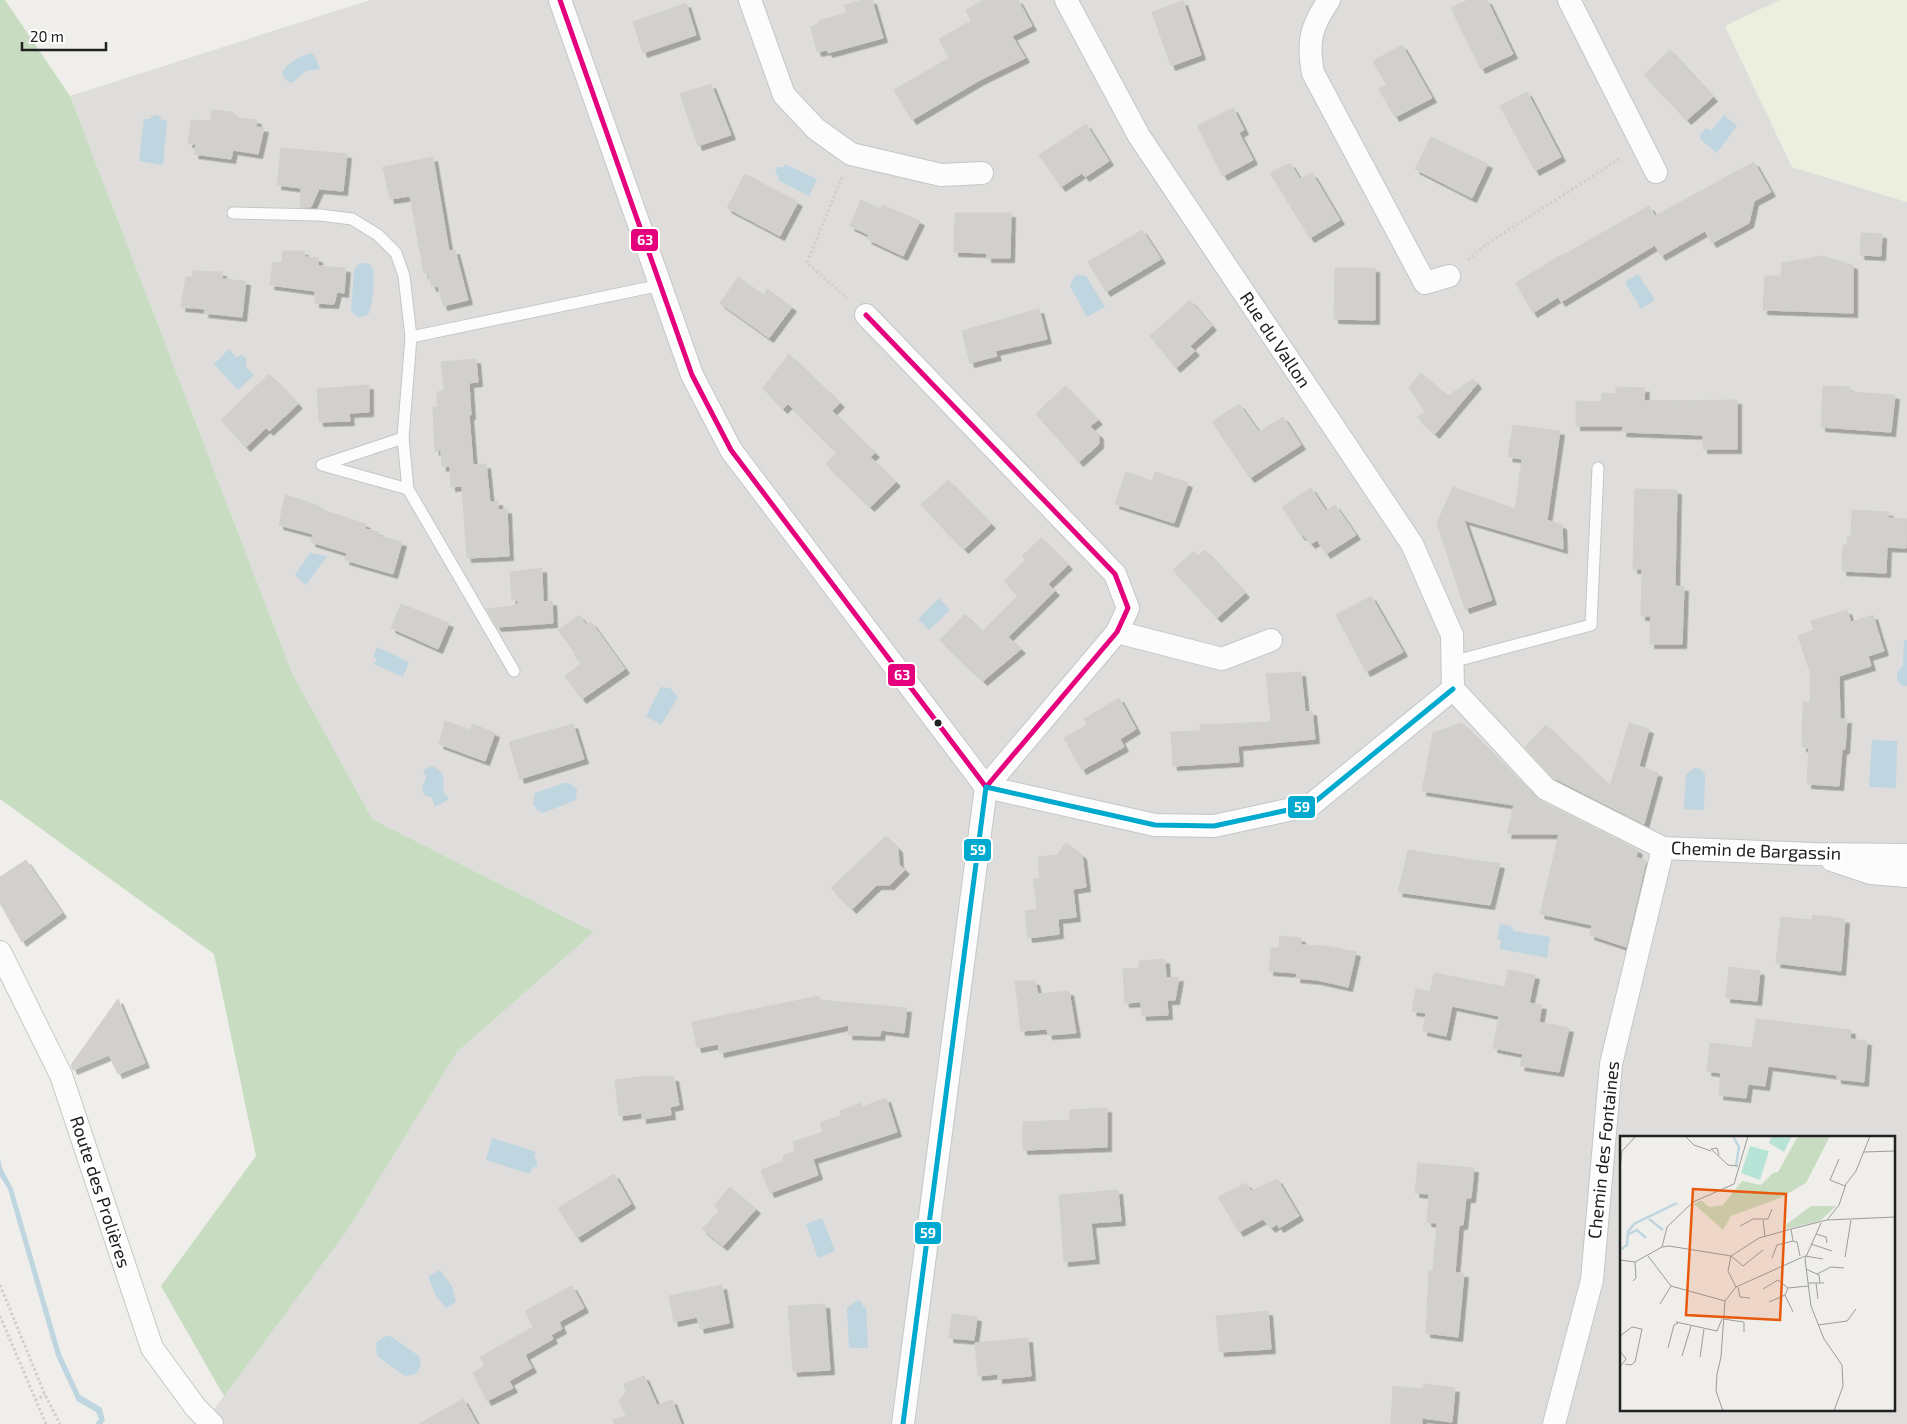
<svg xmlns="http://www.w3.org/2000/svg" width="1907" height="1424" viewBox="0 0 1907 1424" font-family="'Exo 2',sans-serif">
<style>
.residential{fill:#dedddb;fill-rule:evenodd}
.farmland{fill:#eceede}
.forest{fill:#c7dcc1}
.water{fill:#bfd5e0}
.building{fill:#d2d0cd;stroke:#d2d0cb;filter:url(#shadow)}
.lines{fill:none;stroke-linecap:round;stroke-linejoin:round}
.lane-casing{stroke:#c6c6c4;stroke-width:13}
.street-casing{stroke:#c6c6c4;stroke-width:24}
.path{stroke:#d7cdca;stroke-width:3;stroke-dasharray:2.5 2.5;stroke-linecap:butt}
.lane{stroke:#fdfcfc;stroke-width:11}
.street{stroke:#fdfcfc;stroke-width:22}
.bus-1-casing{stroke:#fff;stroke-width:9}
.bus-2-casing{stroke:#fff;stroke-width:9}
.bus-1{stroke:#e5007d;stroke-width:5}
.bus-2{stroke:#00a9ce;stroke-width:5}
.bus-dot{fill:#212121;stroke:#fff;stroke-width:2}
.labels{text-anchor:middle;stroke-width:4.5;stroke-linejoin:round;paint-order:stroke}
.street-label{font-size:18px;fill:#212121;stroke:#fff}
.inset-river{fill:none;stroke:#bfd5e0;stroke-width:2.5}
.inset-road{fill:none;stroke:#9d9c9a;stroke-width:1}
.view{fill:#e8590c;fill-opacity:0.15;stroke:#e8590c;stroke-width:2.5}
.inset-edge{fill:none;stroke:#212121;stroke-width:2.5}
.line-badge{stroke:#fff;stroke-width:2}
.badge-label{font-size:14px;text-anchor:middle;font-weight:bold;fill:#fff}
</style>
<defs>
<filter id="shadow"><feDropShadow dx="4.5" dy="4.5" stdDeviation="0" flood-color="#0004"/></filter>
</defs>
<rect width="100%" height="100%" fill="#efeeea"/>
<path class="residential" d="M370,0H1780L1725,26L1792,167L1907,202V1424H203L347,1231L457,1052L594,932L372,819L292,673L70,96ZM1621,1138H1893V1410H1621Z"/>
<path class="farmland" d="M1780,0H1907V202L1793,167L1725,26Z"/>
<path class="forest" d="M0,0H5L70,96L292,673L372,819L594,932L457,1052L347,1231L224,1396L161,1286L256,1156L214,954L0,799Z"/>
<g class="water">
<path d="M311,53L315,56L320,69L306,71L292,83C267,72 300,56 311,53Z"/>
<path d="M153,115H158L162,120L167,121L163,165L139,161L144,119H150Z"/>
<path d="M1724,115L1737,126L1717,153L1700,139V135L1706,128L1711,131Z"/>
<path d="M785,164L817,179L809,196L778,180L779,177L775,172L777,167H784Z"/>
<path d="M366,263C369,264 371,265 372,268C376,274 372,309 368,315L359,318L351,311L354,270L358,264Z"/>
<path d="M1638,274L1655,300L1641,309L1625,282Z"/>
<path d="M1075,275L1086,276L1105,307L1087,317L1070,286Z"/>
<path d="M229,349L236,357L241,355L246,358V367L254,375L238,390L214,364Z"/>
<path d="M310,553L327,556L306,585L295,575Z"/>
<path d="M939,598L950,610L929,630L918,619Z"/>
<path d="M1904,640H1907V686H1902L1897,680V672L1903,666Z"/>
<path d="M377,647L409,662L403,677L374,664L377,659L373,657Z"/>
<path d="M661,687L670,688L678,697L661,725L646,716Z"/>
<path d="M1872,740L1897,741L1896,788L1869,787Z"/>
<path d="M432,766C454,777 435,786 449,799L435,807L432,798L424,795L422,789L426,777L423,770Z"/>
<path d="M1694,768L1700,769L1705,774L1704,810L1684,809L1686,775Z"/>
<path d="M564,783H569L577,789L576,800L543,813L537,810L533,804L535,793Z"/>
<path d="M1500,924L1511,926L1514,931L1550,937L1547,958L1500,949L1501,940L1497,939Z"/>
<path d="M492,1138L536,1152L534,1158L537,1160V1166L532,1168L530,1174L486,1160Z"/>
<path d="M0,1158L2,1168L13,1189L61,1354L80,1395L102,1408L105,1421L102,1424H95L99,1419L96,1412L77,1401L56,1356L8,1189L0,1176Z"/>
<path d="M822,1218L835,1251L818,1258L806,1224Z"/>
<path d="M440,1270L452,1286L456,1302L446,1308L436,1296L429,1279V1276Z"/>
<path d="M858,1300L862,1302L863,1307H866L868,1348H849L847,1308Z"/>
<path d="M386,1336H390L419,1356L421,1365L416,1374L405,1376L377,1356L376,1343Z"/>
</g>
<g class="building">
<path d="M863,0H872L883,38L828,53L827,50L817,52L811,27L820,23L819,21L847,13L844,5Z"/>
<path d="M984,0H1018L1032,26L1012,36L1025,58L980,80L912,120L894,90L949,58L939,39L971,21L966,10Z"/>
<path d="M1468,0H1487L1513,54L1481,69L1451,8Z"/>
<path d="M1183,1L1201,55L1171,66L1152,12Z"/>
<path d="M686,3L696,35L643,53L633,22Z"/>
<path d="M1402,45L1432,98L1395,117L1379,89L1387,85L1373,61Z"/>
<path d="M1670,50L1713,97L1687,120L1644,75Z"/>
<path d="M711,84L731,135L698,146L680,94Z"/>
<path d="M1527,92L1561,157L1535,171L1500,106Z"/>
<path d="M1233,108L1244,130L1239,133L1253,160L1223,176L1197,126Z"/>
<path d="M212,110L232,112L238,118L257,120L256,127L264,128L258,154L233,150L231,159L194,154L196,144L188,143L191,120L210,121Z"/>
<path d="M1086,124L1109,161L1085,177L1082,173L1061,187L1039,155Z"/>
<path d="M1431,137L1488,164L1472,198L1415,169Z"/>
<path d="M281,148L347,154L343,191L319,189L311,207H300L301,188L277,185Z"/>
<path d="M433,157L449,251L455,250L468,300L443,306L438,286L432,287L428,273L424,274L410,196L390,199L383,167Z"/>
<path d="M1754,162L1771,192L1754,201L1749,223L1712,243L1705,231L1661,256L1655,245L1561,302L1558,297L1533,313L1516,283L1561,255L1562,256L1649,206L1655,216Z"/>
<path d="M1290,163L1300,179L1312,173L1340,220L1310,238L1270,173Z"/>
<path d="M745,174L798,202L780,236L727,208Z"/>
<path d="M861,200L881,209L882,205L920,221L903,256L867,239L869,235L850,226Z"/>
<path d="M955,213H1011L1010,258H987V253L954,252Z"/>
<path d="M1142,230L1161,259L1106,292L1088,262Z"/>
<path d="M1861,233L1882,234L1881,256L1860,255Z"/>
<path d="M283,251H304V257L318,258V266L346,268L344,293L337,292L334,304L315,303V291L270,285L273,262L282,263Z"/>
<path d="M1823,256L1853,265V313L1763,310L1765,276H1781L1782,263Z"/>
<path d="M1335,268H1375V320L1334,319Z"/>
<path d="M193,271L222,272V279L246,281L242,317L204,313L205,309L181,307L186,277H192Z"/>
<path d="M738,277L764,295L767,289L792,307L769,338L720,303Z"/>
<path d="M1190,300L1212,326L1190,346L1195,351L1176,368L1150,336Z"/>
<path d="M1039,309L1047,339L995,351L997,356L970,363L962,331Z"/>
<path d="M789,354L840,403L832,411L875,453L870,457L896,482L870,507L826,464L837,453L788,404L783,409L763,388Z"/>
<path d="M476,359L478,382L469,383L471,415H469L473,465L486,464L490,502L498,501V510L507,509L509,556L467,558L462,486L451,487L450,466L442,467L441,450L435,451L433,407H438L437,392L444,391L441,362Z"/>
<path d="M1421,373L1448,396L1473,379L1477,384L1435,434L1417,417L1425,412L1409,387Z"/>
<path d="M269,374L298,404L269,431L266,428L246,447L221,420Z"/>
<path d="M369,385V412L349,413L350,421L319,422L317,389Z"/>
<path d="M1065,386L1098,420L1090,426L1099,435V444L1079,462L1036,414Z"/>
<path d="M1823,386L1850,387V392L1895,395L1891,432L1821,427Z"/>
<path d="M1616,387L1645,388L1644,401L1737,400V449H1703V435L1622,432L1623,426H1576V401L1601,402L1602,393L1616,394Z"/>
<path d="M1239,404L1259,432L1283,417L1301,445L1250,478L1212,422Z"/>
<path d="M1513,425L1560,431L1547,520L1562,525L1563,549L1464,520L1492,600L1465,609L1437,523L1453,487L1515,509L1522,459L1508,457Z"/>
<path d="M1126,472L1152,481L1155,472L1188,483L1174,523L1115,504Z"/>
<path d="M948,480L991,524L964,549L921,505Z"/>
<path d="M1311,488L1326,511L1335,505L1356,535L1326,554L1317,540L1311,544L1303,535L1301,536L1282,507Z"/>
<path d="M1635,489L1677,490L1675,586L1684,587L1682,644H1650L1651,616H1641L1642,569H1633Z"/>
<path d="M285,495L320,506L319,509L366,524L365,529L379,532L378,536L402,542L393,574L345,560L347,553L311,542L313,534L279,525Z"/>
<path d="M1852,510L1889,512L1888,518L1907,519L1906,548L1887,547L1886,573L1842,571L1843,545H1847L1848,536H1851Z"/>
<path d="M1041,538L1068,565L1048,584L1055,591L1008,637L1021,649L983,681L940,640L965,614L982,632L1018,596L1004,581L1025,560L1022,556Z"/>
<path d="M1205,550L1245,593L1217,618L1173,570L1194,551L1198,556Z"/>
<path d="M542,568L543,602L552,601L553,623L497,627L487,609L518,605V600H512L510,572Z"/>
<path d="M1371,596L1403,652L1366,672L1336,615Z"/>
<path d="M401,604L449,623L438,649L391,628Z"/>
<path d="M1847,610L1851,622L1873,615L1884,651L1868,656L1871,666L1839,676L1840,719H1847L1845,749L1842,750L1839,786L1807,784L1809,748L1802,747L1803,702H1810V672L1798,636L1814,630L1811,621Z"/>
<path d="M579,615L586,625L591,622L625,669L582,699L565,676L581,664L574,655L576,654L558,630Z"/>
<path d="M1301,672L1305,712L1312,711L1315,739L1238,746L1239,762L1173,766L1171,732L1200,731V725L1271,722L1266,674Z"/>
<path d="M1119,698L1136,729L1120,739L1124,747L1082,770L1064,738L1087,725L1084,719Z"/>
<path d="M445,721L470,730L473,724L495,733L485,761L439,744Z"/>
<path d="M1462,723L1540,801L1638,850L1636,857L1646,861L1626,947L1590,935L1592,925L1540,914L1559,834H1507L1514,805L1422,791L1433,733Z"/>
<path d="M1629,723L1649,729L1639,766L1658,773L1644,824L1554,778L1525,747L1546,725L1610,786Z"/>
<path d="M573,724L584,759L520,779L509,742Z"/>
<path d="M886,836L898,848L899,864L905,870L890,885H877L852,909L831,888Z"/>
<path d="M1066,843L1082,855L1086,887L1073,889L1076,917L1058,919L1059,934L1028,938L1025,911L1037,909L1033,879L1040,878L1038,857L1057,855Z"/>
<path d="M1408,850L1500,864L1490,905L1398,892Z"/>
<path d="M26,860L62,913L22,942L0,903V877Z"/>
<path d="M1813,915L1845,919L1841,971L1776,963L1781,917L1812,920Z"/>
<path d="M1280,936L1301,938V945L1326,946L1356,952L1348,987L1317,980L1296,978L1297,973L1269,971L1271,948H1279Z"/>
<path d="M1165,959L1166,978L1179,977L1175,1000H1167L1168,1015L1142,1016L1141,1002L1125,1003L1123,969L1139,968V961Z"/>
<path d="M1729,967L1760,971L1757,1001L1726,998Z"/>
<path d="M1508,970L1535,975L1529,1003L1542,1005L1539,1022L1569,1028L1559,1072L1520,1066L1523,1054L1493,1048L1499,1016L1452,1006L1446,1036L1423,1031L1426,1013L1412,1011L1416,989L1430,992L1434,973L1505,987Z"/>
<path d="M1015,981H1035L1038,994L1069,991L1076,1033L1048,1035L1047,1029L1021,1031Z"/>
<path d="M819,996L820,1000L907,1008L904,1033L881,1030L880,1036L848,1035L849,1025L720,1053L718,1044L697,1048L692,1022Z"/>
<path d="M118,999L145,1063L118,1074L109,1055L73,1070L71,1065Z"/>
<path d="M1756,1019L1851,1030L1850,1039L1867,1041L1864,1082L1837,1079V1075L1768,1066L1765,1086L1748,1084L1746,1098L1719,1095L1721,1073L1707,1071L1710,1043L1752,1048Z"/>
<path d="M647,1076L674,1077L679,1105L670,1107L671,1115L642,1119V1113L619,1116L615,1080Z"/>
<path d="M886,1098L897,1132L813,1159L818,1175L770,1193L761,1170L784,1161L783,1156L795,1151L793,1142L823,1132L820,1123L841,1116L840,1111L861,1103L862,1107Z"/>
<path d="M1107,1108V1147L1023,1150V1122L1070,1120V1110Z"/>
<path d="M1418,1163L1474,1168L1471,1198H1466L1463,1225H1459L1455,1273H1464L1458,1337L1426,1333L1429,1270L1433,1271L1437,1223L1427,1222L1429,1194L1415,1193Z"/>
<path d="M614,1174L631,1204L577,1238L558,1208Z"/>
<path d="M1277,1179L1299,1216L1279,1228L1277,1224L1271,1228L1263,1219L1239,1232L1218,1197L1246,1183L1251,1191Z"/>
<path d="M730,1187L756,1209L723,1246L702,1229L720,1210L714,1206Z"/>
<path d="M1118,1190L1121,1221L1091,1223L1095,1259L1064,1262L1059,1195Z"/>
<path d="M722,1285L729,1323L700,1329L697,1317L674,1322L669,1296Z"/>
<path d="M572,1286L584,1308L559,1322L562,1329L551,1335L553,1339L525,1355L532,1368L509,1381L513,1388L487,1401L473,1373L485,1366L480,1357L533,1327L525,1311Z"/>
<path d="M825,1304L830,1370L793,1372L788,1306Z"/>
<path d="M1268,1311L1271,1349L1220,1352L1216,1316Z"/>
<path d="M952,1314L977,1317L974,1340L949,1338Z"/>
<path d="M1028,1338L1031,1376L998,1379V1374L978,1376L975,1343Z"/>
<path d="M644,1376L657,1405L672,1400L681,1424H614L613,1420L626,1416L619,1401L626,1392L624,1384Z"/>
<path d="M1424,1384L1455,1388L1452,1422L1422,1418V1424H1391L1393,1386L1423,1389Z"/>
<path d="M463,1399L477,1424H419Z"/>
</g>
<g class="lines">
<g class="lane-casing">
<g id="lane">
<path d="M233,213L320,215L352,219L378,235L396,253L404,276L411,337L403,438L408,489L514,671"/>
<path d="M411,337L661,285"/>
<path d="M403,438L322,465L408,489"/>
<path d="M1452,662L1591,625L1598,468"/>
</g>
</g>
<g class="street-casing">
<g id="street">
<path d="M560,0L692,375L731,450L986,787L1117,632L1128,608L1115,574L866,315"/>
<path d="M750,0L784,95L816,129L851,154L941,175L982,173"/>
<path d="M1066,0L1139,136L1412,544L1452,635L1453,689"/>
<path d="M1329,0C1311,27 1307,41 1313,73L1425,283L1449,276"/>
<path d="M1569,0L1656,172"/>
<path d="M1117,632L1222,659L1271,640"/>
<path d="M1453,689L1546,789L1663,848L1812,854L1907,855"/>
<path d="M1832,860L1871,873L1907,876"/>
<path d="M0,952L61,1075L152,1348L196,1408L212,1424"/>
<path d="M903,1424L986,787L1155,825L1214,826L1311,805L1453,689"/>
<path d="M1554,1424L1592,1280L1611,1064L1663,848"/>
</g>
</g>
<g class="path">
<path d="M842,177L807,263L847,298"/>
<path d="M1468,260L1485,245L1621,158"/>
<path d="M0,1285L45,1395L60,1424"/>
<path d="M0,1316L46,1424"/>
<path d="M35,1400L45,1395"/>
</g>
<use href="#lane" class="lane"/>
<use href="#street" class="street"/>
<g class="bus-1-casing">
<path id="bus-1" d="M560,0L692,375L731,450L986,787L1117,632L1128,608L1115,574L866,315"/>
</g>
<g class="bus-2-casing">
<path id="bus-2" d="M903,1424L986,787L1155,825L1214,826L1311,805L1453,689"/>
</g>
<use href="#bus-1" class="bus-1"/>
<use href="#bus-2" class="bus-2"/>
</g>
<circle class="bus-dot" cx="938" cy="723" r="4.5"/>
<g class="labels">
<g class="street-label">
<text transform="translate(1275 340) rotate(56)" y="6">Rue du Vallon</text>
<text transform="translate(1756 851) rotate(2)" y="6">Chemin de Bargassin</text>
<text transform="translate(1604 1150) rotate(-84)" y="6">Chemin des Fontaines</text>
<text transform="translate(100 1192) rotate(72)" y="6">Route des Prolières</text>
</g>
</g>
<g transform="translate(1620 1136)">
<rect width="275" height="275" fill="#efeeea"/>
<path d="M178,0H210L186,47L160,62L111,80L103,94L74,68L81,64L89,71L103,69L122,45L141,49L153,37L158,36ZM191,70H216L200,85L166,93L167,88Z" fill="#c7dcc1"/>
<path d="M152,0H172L164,16L149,7ZM130,10L149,15L140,44L121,37Z" fill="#b8e4d7"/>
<path class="inset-river" d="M113,0L119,11L116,30M29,83L43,94M9,98L17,94L26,102M0,114L7,109L8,96L14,88L57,67"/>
<path class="inset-road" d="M65,0L74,9L91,15M244,16L275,15M99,19L97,12L91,13L108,29L118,30M219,23L210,44L225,50M0,33L2,15L16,0M143,84L145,101M207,84L219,69L226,48L236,35L250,0M201,87L185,123L191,170L204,203L222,229L223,250L214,275M120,90L133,83H148L152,73M196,98L206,101L207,107M173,105L177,106L180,120M191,108L212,115M42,111L47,91L73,66L114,48L128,0M143,114L123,130L111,120L139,102L175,92L207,84L275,81M28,120L51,150L105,165M185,120L203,123M225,121L231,84M152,122L157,109L173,105L171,93M0,124L15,126L42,111L49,110L111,120L108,135L116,151M186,133L199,139L200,147M197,138L211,131L224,132M13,145L16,142L15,126M188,147H204M196,147L198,163M116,151L185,120M118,151L120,161L130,162M143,153L158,144L168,152M165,159L173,176M149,166L165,159L168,152L188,150M40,168L51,150M103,183L124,186V196M56,186L97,195L102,183M198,189L227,185L236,173M0,200L12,191L22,193L15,226L11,229L5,228M48,212L54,189L58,187M0,215L6,223L0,231M62,220L71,190M80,221L84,193M103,275L96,255L97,238L101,221L105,165L116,151"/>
<path class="view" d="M73,53L166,58L160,184L66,179Z"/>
<rect width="275" height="275" class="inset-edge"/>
</g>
<g class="line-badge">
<rect x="630" y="228" width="29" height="24" rx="5" fill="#e5007d"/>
<rect x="887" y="663" width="29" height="24" rx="5" fill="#e5007d"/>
<rect x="1287" y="795" width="29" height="24" rx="5" fill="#00a9ce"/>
<rect x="963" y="838" width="29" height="24" rx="5" fill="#00a9ce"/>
<rect x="914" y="1221" width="28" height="24" rx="5" fill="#00a9ce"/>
</g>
<g class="badge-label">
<text x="645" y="245">63</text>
<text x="902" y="680">63</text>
<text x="1302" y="812">59</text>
<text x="978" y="855">59</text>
<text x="928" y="1238">59</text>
</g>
<path d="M22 42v8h84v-8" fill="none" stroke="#212121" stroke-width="2.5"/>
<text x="30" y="42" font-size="15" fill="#212121" stroke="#ffffff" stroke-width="4" paint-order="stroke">20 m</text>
</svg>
